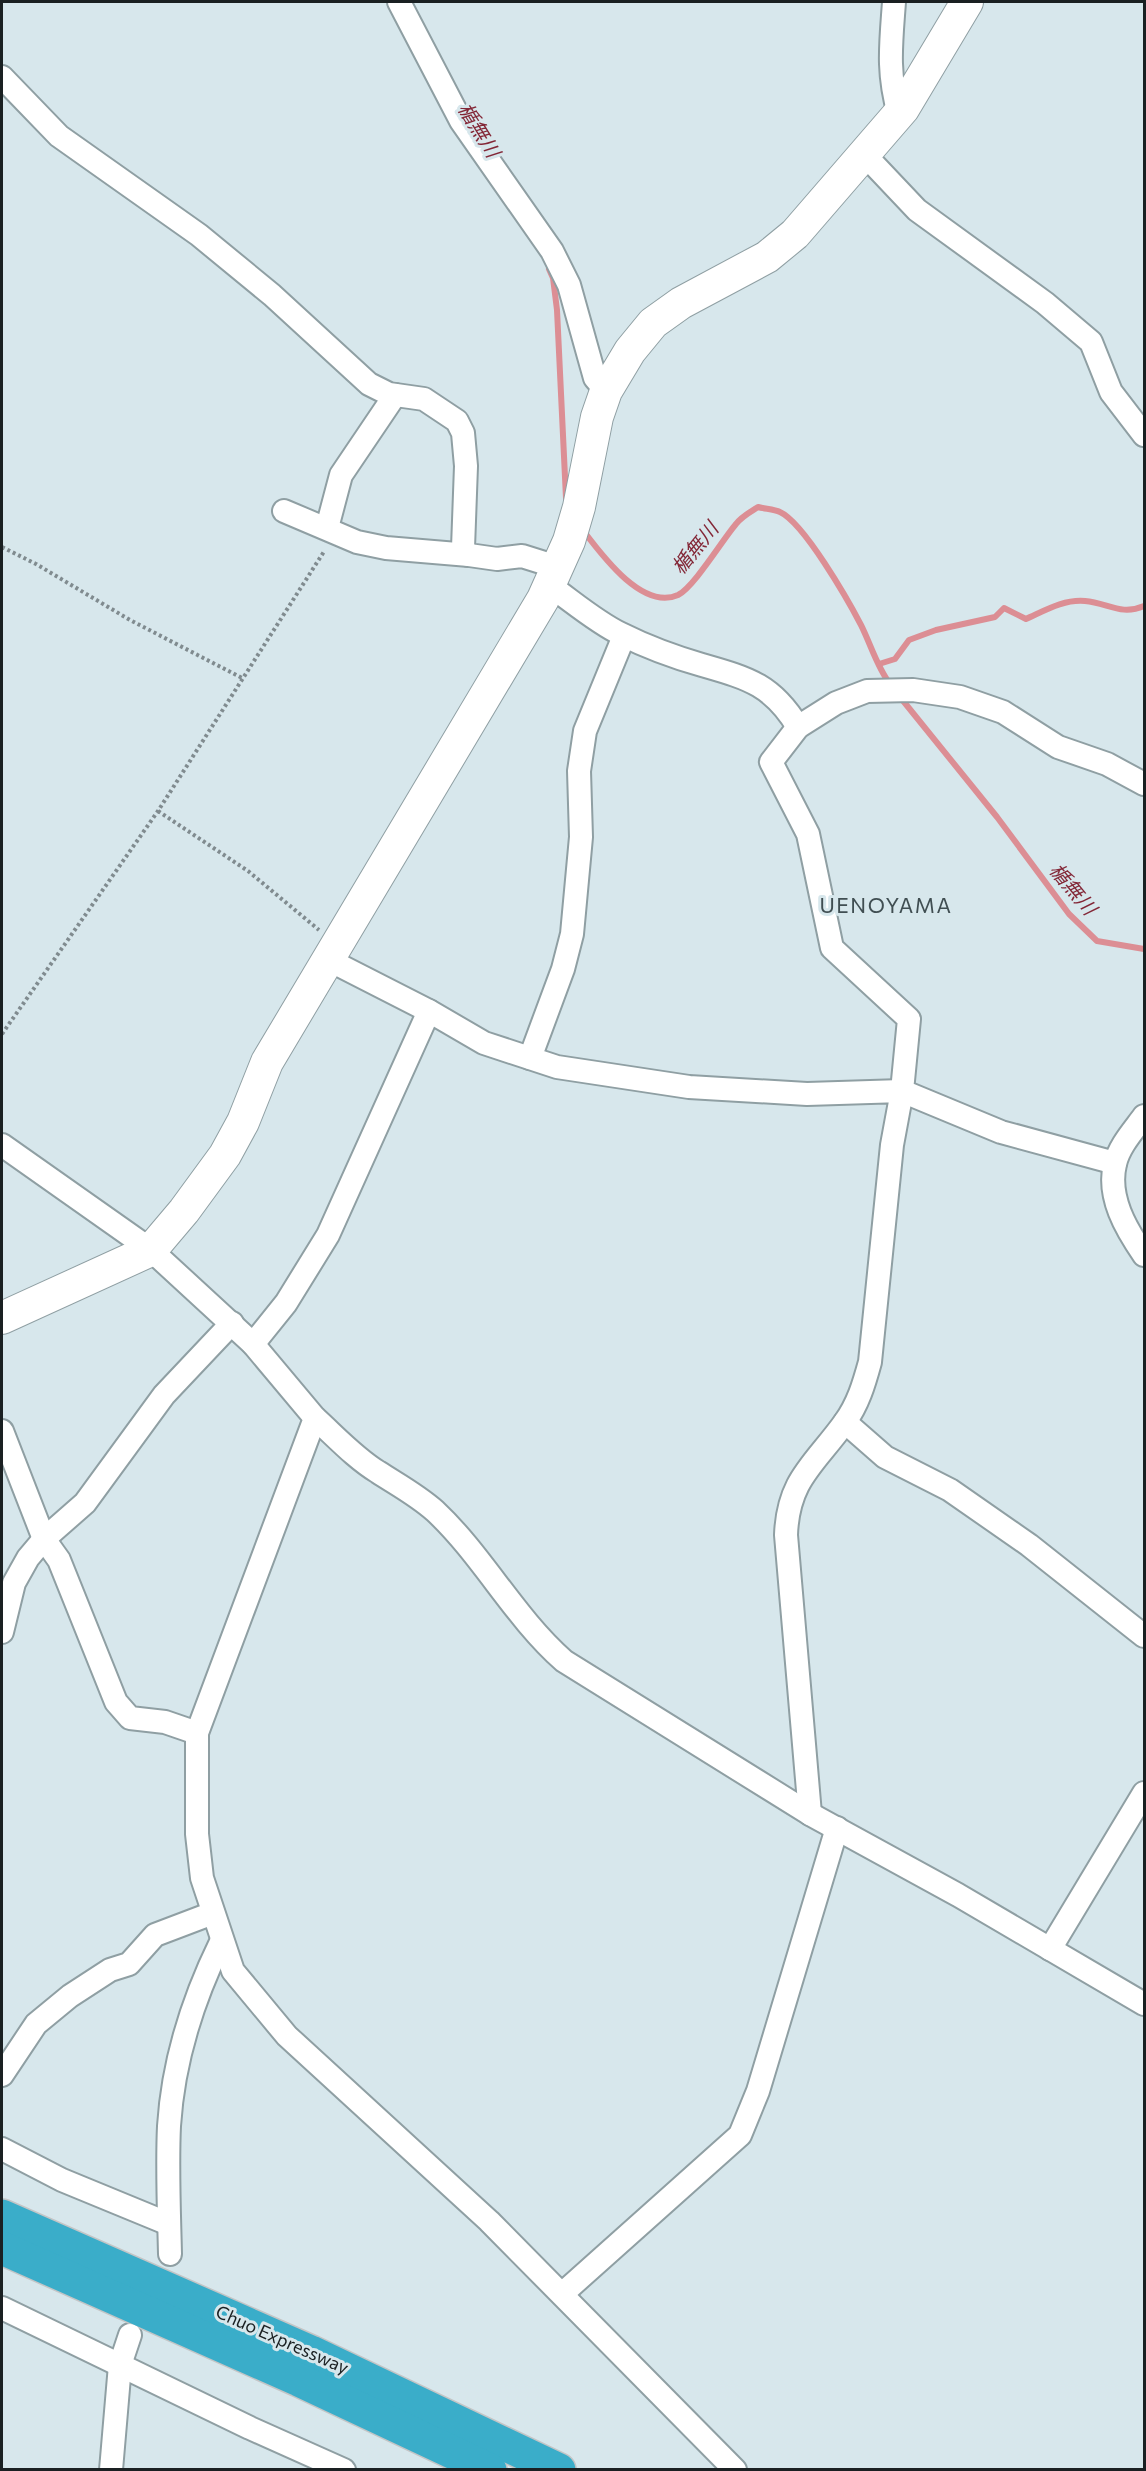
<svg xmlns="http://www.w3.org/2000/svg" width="1146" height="2471" viewBox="0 0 1146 2471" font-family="Commissioner,'Noto Sans JP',sans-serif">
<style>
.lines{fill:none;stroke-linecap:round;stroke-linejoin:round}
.stream{stroke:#dc8e94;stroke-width:6}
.street-casing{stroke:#8f9fa3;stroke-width:26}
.secondary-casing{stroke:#8f9fa3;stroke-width:34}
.highway-casing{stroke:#c3c5c6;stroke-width:36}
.path{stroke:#808b8f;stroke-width:4;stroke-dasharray:3 3;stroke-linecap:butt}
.street{stroke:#fff;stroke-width:22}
.secondary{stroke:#fff;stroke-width:32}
.highway{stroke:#3aadc9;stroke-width:33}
.labels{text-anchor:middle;stroke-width:6;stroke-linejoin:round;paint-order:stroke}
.street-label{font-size:18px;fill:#1a2022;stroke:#d7e7ec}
.water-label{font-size:20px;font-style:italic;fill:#832737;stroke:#d7e7ec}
.quarter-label{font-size:21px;letter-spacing:1.5px;fill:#404e52;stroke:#d7e7ec}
</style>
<rect width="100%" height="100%" fill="#d7e7ec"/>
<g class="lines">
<g class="stream">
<path d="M549,269L553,278L557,310L566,498"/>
<path d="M582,529C601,554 642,611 678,595C694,587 723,539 736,524C741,517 750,512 758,507C765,509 774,509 780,512C804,523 848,600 861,625C871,645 877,667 890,684"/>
<path d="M879,664L895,659L909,640L936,630L995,617L1004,608L1026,619C1044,611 1064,599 1085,601C1108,603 1121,616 1144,606"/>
<path d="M900,697L997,817L1069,914L1097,941L1144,949"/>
</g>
<g class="street-casing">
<g id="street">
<path d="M399,2L461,121L552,251L569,285L595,378L606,391"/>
<path d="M894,2C891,44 887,72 899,114"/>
<path d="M2,77L59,136L199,235L272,295L369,384L389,394L424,399L457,421L463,433L466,466L463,548L469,555L497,559L522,556L557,567"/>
<path d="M864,154L917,210L1045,303L1091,342L1111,392L1144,435"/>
<path d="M284,511L357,542L386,548L469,555"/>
<path d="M327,528L341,475L395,395"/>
<path d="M549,585C572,601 596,622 621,634C647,647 674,657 702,665C747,678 772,684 798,727"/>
<path d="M327,959L429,1011L484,1043L557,1067L689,1087L807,1094L902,1091L892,1145L870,1362C864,1384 858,1404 845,1422C815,1464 788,1479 786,1535L810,1814"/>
<path d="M530,1058L563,969L572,934L581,837L579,771L585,731L624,636"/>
<path d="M1144,1116C1134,1130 1119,1146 1115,1164C1107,1197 1126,1229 1144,1255"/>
<path d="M2,1145L151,1250L253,1344L315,1418L197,1733V1834L202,1878L233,1971L287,2036L489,2221L735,2470"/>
<path d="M1115,1163L1001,1132L902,1091L909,1019L832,948L808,834L771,762L798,727L836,703L867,691L913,690L960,697L1003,712L1058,747L1107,764L1144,784"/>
<path d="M253,1344L286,1303L328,1235L429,1011"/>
<path d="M315,1418C335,1436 355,1458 378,1472C398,1485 417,1495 435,1511C483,1556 514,1617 564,1661L810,1814L958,1895L1144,2004"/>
<path d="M845,1422L885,1457L950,1490L1029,1545L1144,1636"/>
<path d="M2,1431L44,1539L59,1560L116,1702L130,1718L165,1722L197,1733"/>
<path d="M2,1632L14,1583L28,1558L44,1539L85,1503L164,1395L232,1323"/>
<path d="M1050,1949L1144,1793"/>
<path d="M2,2075L36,2024L70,1996L110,1970L129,1964L155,1935L213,1913"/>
<path d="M2,2149L62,2180L169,2224"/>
<path d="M170,2254C169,2211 167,2168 169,2126C173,2063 193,1999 221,1942"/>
<path d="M562,2294L740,2135L758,2091L837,1828"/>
<path d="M2,2308L250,2428L344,2470"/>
<path d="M111,2470L120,2365L130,2335"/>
</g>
</g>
<g class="secondary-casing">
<path id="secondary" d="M2,1318L151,1250L184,1211L225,1155L243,1122L267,1062L543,599L569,541L579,507L597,417L606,391L630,351L653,323L681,303L767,257L795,234L903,109L967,2"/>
</g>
<g class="highway-casing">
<g id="highway">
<path d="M2,2216L311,2352L559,2470"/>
<path d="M2,2248L299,2380L490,2470"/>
</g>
</g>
<g class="path">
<path d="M2,547L36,564L130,620L244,679"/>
<path d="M158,811L248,871L319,930"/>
<path d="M2,1034L158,811L325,550"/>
</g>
<use href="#street" class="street"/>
<use href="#secondary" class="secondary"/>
<use href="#highway" class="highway"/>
</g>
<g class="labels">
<g class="street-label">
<text transform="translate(282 2340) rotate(24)" y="6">Chuo Expressway</text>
</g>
<g class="water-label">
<text transform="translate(479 130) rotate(58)" y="7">楯無川</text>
<text transform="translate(695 548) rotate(-51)" y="7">楯無川</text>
<text transform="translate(1073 889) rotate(50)" y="7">楯無川</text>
</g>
<g class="quarter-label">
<text x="886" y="913">UENOYAMA</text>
</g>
</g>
<rect width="1146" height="2471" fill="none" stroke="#1a2022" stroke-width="6"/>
</svg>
